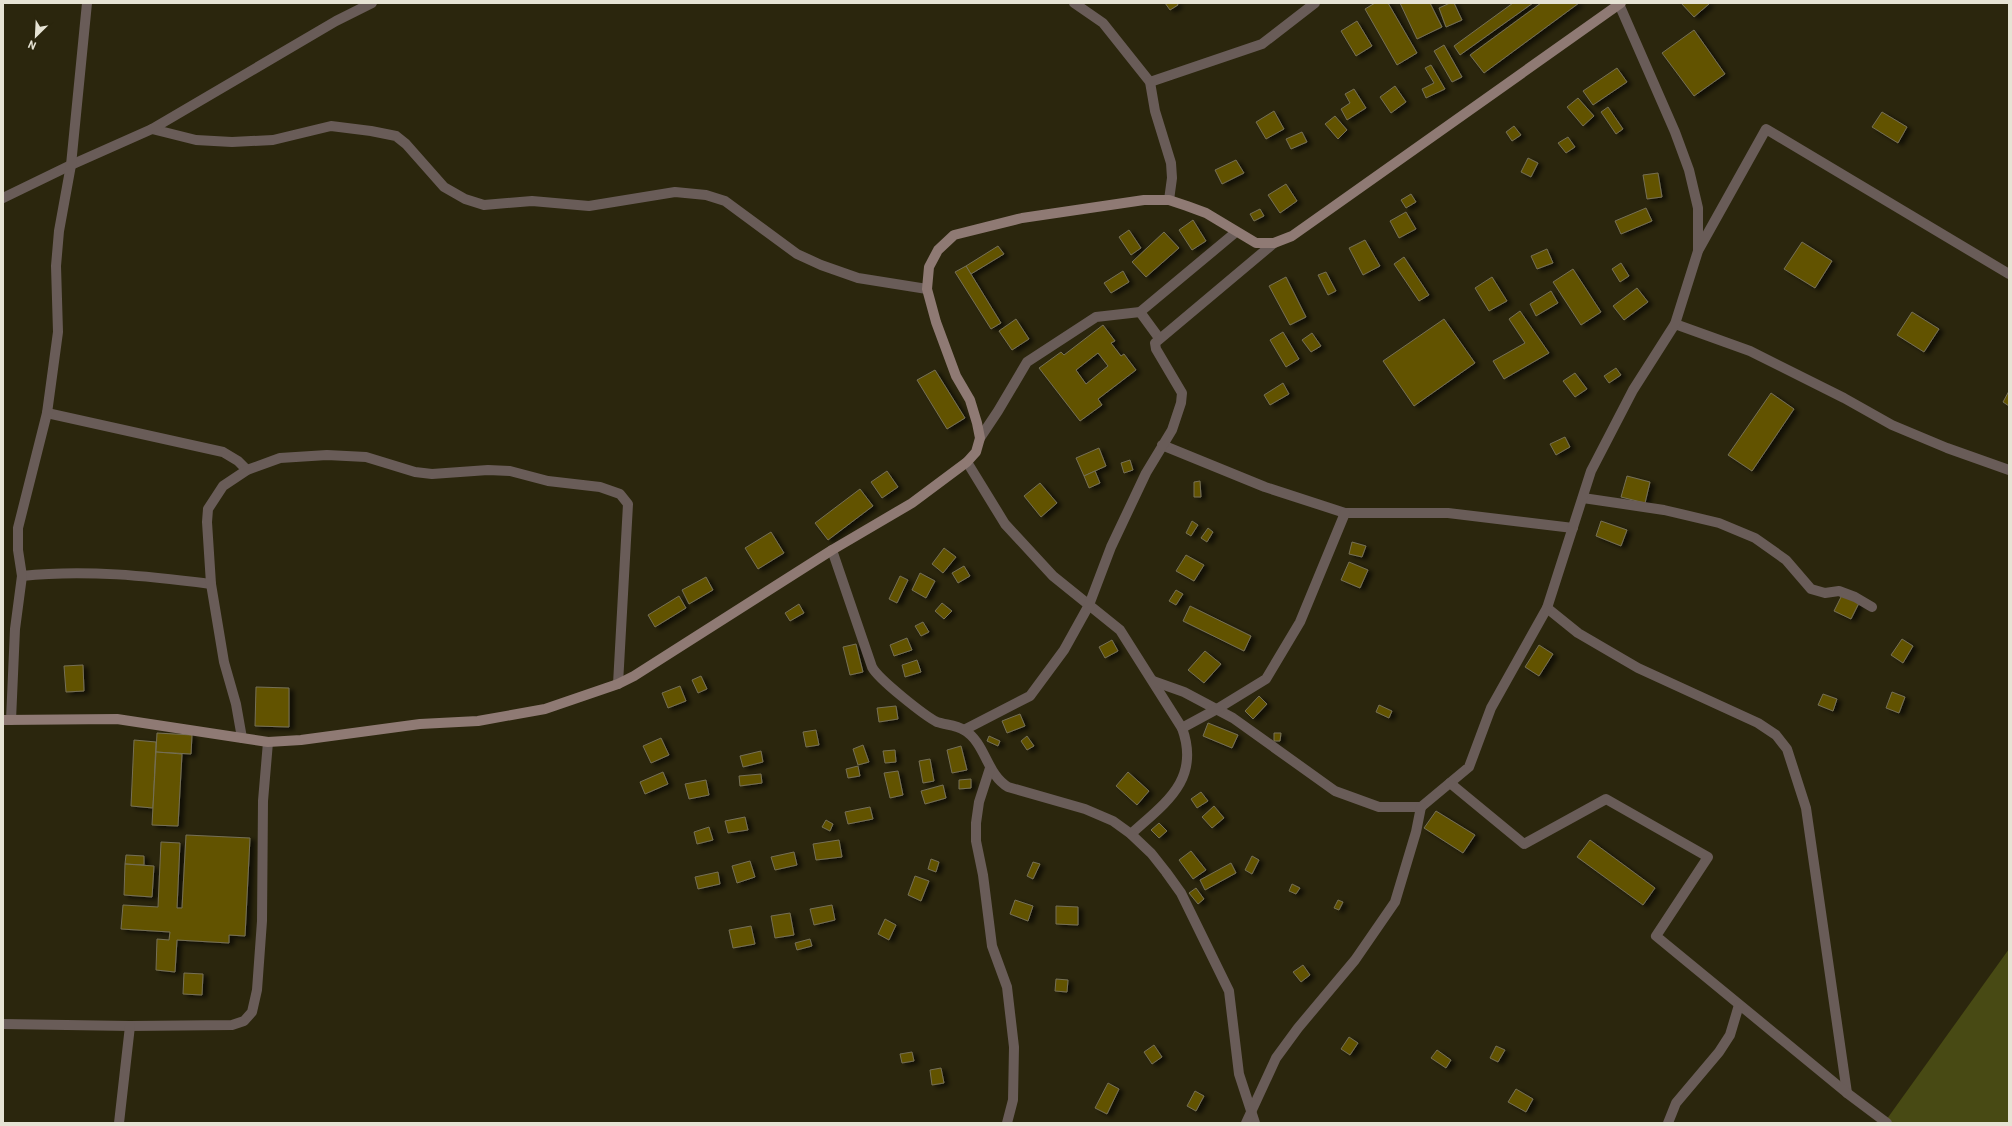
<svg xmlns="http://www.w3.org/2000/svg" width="2012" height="1126" viewBox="0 0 2012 1126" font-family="Barlow,sans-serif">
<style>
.garden{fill:#484a14}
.building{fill:#625300;stroke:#767056;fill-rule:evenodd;filter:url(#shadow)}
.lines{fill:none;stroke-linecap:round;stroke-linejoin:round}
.minor{stroke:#695c58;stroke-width:10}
.secondary{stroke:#8f7a74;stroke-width:10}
</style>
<defs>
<filter id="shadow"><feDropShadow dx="4.5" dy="2.5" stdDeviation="2" flood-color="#0009"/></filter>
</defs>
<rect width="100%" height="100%" fill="#2b260d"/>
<path class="garden" d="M2009,949V1123H1884Z"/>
<g class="building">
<path d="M1165,3H1177L1178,5L1170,10Z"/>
<path d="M1375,3H1388L1417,53L1397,65L1365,9Z"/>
<path d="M1400,3H1430L1442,27L1417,39Z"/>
<path d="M1450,3H1454L1462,20L1446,27L1439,8Z"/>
<path d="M1513,3H1533L1460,55L1454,46Z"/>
<path d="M1541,3H1579L1484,73L1470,55Z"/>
<path d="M1681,3H1709V4L1694,17Z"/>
<path d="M1357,21L1372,46L1356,56L1341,31Z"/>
<path d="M1694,30L1725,74L1694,96L1662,53Z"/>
<path d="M1444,45L1462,77L1452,82L1434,51Z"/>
<path d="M1431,65L1445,89L1426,98L1422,89L1434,83L1425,68Z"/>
<path d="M1617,68L1627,82L1593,105L1583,91Z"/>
<path d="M1395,86L1406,102L1391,113L1380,97Z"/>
<path d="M1354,89L1366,108L1347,120L1341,109L1350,103L1345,94Z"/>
<path d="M1578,98L1594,116L1583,126L1567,107Z"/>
<path d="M1608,107L1623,129L1616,134L1601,112Z"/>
<path d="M1274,111L1284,129L1266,139L1256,122Z"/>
<path d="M1882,112L1907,127L1898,143L1872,127Z"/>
<path d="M1335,116L1347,130L1338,139L1325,124Z"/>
<path d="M1514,126L1521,135L1512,141L1506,132Z"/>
<path d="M1302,132L1307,142L1291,149L1286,139Z"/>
<path d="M1568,137L1575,147L1566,153L1558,143Z"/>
<path d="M1528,158L1538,163L1531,177L1521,172Z"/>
<path d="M1236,160L1244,173L1222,184L1215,170Z"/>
<path d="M1658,173L1662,197L1647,199L1643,175Z"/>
<path d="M1286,184L1297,201L1280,213L1268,195Z"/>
<path d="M1411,194L1416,202L1406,208L1401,200Z"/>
<path d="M1646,208L1652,221L1621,234L1615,221Z"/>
<path d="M1260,209L1264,216L1254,221L1250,214Z"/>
<path d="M1406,212L1416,229L1399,238L1390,221Z"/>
<path d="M1193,220L1206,241L1192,250L1179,230Z"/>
<path d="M1129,230L1141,248L1131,255L1119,237Z"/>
<path d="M1164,232L1179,248L1146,277L1132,262Z"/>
<path d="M1365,240L1380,266L1363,275L1349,248Z"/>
<path d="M1802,242L1832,261L1815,288L1784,269Z"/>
<path d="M998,246L1004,254L971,274L966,266Z"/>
<path d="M1547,249L1553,263L1537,269L1531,256Z"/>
<path d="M1404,257L1429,295L1419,301L1394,264Z"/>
<path d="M1621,263L1629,276L1620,282L1612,269Z"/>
<path d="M966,266L1001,323L991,329L955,272Z"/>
<path d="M1573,269L1601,312L1581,325L1553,282Z"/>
<path d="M1123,271L1129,282L1111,293L1104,283Z"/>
<path d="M1326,272L1336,291L1328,295L1318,275Z"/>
<path d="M1286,277L1306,317L1290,325L1269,286Z"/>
<path d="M1492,277L1507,301L1489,311L1475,288Z"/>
<path d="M1637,288L1648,302L1624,320L1613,306Z"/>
<path d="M1551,291L1558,303L1536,316L1530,304Z"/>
<path d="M1520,311L1549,353L1504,379L1493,361L1525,343L1509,319Z"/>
<path d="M1912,312L1939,329L1924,352L1897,335Z"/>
<path d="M1016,319L1029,339L1012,350L999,331Z"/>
<path d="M1444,319L1475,363L1414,406L1383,361Z"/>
<path d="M1103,325L1115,341L1111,343L1121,356L1124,354L1136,370L1098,399L1102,405L1080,421L1039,368L1061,352L1064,355ZM1098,353L1108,366L1086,384L1076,370Z"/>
<path d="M1283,332L1299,359L1286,367L1270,340Z"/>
<path d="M1312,333L1321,346L1311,352L1302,340Z"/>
<path d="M1616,368L1621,375L1609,383L1604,376Z"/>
<path d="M935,370L965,418L947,429L917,380Z"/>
<path d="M1575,373L1587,389L1575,397L1563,381Z"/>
<path d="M1283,383L1289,394L1270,405L1264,395Z"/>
<path d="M2009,391V406L2003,402Z"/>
<path d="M1771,393L1794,409L1752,471L1728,455Z"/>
<path d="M1565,437L1570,447L1556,455L1550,444Z"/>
<path d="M1099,448L1106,466L1084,476L1076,458Z"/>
<path d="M1130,460L1133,470L1124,473L1121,463Z"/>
<path d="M887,471L898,487L882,498L871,482Z"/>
<path d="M1095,471L1100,483L1089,488L1084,476Z"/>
<path d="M1627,476L1650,482L1645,503L1621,497Z"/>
<path d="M1200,481L1201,497H1194V482Z"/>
<path d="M1040,483L1057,503L1041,517L1024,496Z"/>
<path d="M860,489L873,506L828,540L815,523Z"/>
<path d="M1192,521L1198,525L1191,536L1186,533Z"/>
<path d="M1601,521L1627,530L1621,546L1596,536Z"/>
<path d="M1208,528L1213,532L1207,542L1201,538Z"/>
<path d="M771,532L784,553L758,569L745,548Z"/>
<path d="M1352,542L1366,546L1362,557L1349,554Z"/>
<path d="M944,548L956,557L943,573L932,564Z"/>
<path d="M1186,555L1204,565L1194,581L1176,571Z"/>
<path d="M1349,562L1368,570L1360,588L1341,580Z"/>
<path d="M964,566L970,576L958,583L952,573Z"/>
<path d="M920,573L935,581L926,598L912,590Z"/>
<path d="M900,576L908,580L897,603L889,599Z"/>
<path d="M706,577L713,590L689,604L682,590Z"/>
<path d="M1176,590L1183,594L1176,605L1169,601Z"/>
<path d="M1842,595L1859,603L1851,619L1834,611Z"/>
<path d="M679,596L686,608L655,627L648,615Z"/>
<path d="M942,603L952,611L944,619L935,611Z"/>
<path d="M799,604L804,613L790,621L785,613Z"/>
<path d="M1190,606L1251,636L1244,651L1183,621Z"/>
<path d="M923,622L929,632L921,636L915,626Z"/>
<path d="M907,638L912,650L894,656L890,645Z"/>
<path d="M1902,639L1913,646L1903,663L1891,655Z"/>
<path d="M1112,640L1118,651L1105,658L1099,647Z"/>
<path d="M856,644L863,672L850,675L843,647Z"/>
<path d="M1539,645L1553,654L1539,676L1525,667Z"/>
<path d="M1205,651L1221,664L1204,683L1188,670Z"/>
<path d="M917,660L921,672L905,677L902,665Z"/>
<path d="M83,665L84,691L66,692L64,666Z"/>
<path d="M701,676L707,689L698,693L692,680Z"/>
<path d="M680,686L686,701L668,708L662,693Z"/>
<path d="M256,687L289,688V727L255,726Z"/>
<path d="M1892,692L1905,697L1899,713L1886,708Z"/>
<path d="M1823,694L1837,699L1833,711L1818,705Z"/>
<path d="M1259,696L1267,704L1253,719L1245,711Z"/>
<path d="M1379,705L1392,711L1389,718L1376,712Z"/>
<path d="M896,706L898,719L879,722L877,708Z"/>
<path d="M1020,714L1025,726L1007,733L1002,721Z"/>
<path d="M1208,723L1238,735L1232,748L1203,736Z"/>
<path d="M816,730L819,745L806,747L803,732Z"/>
<path d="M157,733L192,735L191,754L156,752Z"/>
<path d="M1274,733H1281L1280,741H1274Z"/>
<path d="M989,736L1000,741L998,746L987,741Z"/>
<path d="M1027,736L1034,746L1027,750L1021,741Z"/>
<path d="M661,738L669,755L651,763L643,746Z"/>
<path d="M134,740L156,742L153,808L131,806Z"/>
<path d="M863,745L869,762L858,765L853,749Z"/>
<path d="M961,746L967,770L952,773L947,750Z"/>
<path d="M895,750L896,762L885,763L883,751Z"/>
<path d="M761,751L763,762L743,767L740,756Z"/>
<path d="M156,752L182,754L178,826L152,825Z"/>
<path d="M930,759L934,781L923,783L919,761Z"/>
<path d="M858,766L860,776L848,778L846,769Z"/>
<path d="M898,771L903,795L890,798L884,773Z"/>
<path d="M663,772L668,784L645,794L640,782Z"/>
<path d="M1128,772L1149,791L1137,805L1116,786Z"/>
<path d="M761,774L762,783L740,786L739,776Z"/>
<path d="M971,779V788L959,789V780Z"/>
<path d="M706,780L709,795L689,799L685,784Z"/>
<path d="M943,785L946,798L925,804L921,791Z"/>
<path d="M1201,792L1208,801L1197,808L1191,799Z"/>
<path d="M1214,806L1224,818L1212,828L1202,817Z"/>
<path d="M870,807L873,819L848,824L845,812Z"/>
<path d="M1436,811L1475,835L1463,853L1424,828Z"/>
<path d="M745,817L748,830L728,833L725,821Z"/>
<path d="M826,820L833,824L830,831L822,827Z"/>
<path d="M1159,823L1167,831L1159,838L1151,830Z"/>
<path d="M709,827L713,840L697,844L694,832Z"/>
<path d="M186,835L250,838L245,936L229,935V943L177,940L175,972L156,970L157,939L169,940L170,932L121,929L123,905L158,907L161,842L180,843L177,908H182Z"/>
<path d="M839,840L842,857L816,860L813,844Z"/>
<path d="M1590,840L1655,888L1643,905L1577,857Z"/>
<path d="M1191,851L1206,870L1193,879L1179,860Z"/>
<path d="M794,852L797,865L775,870L771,857Z"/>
<path d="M126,855L144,856V865L125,864Z"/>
<path d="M1252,856L1259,860L1252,874L1245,870Z"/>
<path d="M931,859L939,862L936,872L928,869Z"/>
<path d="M750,861L755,877L737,883L732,866Z"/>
<path d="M1033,862L1040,864L1033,879L1027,876Z"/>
<path d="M1231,863L1236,873L1205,890L1200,880Z"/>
<path d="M125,864L154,866L152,897L124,895Z"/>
<path d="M718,872L720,884L698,889L695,877Z"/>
<path d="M915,876L929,881L921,901L908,895Z"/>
<path d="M1292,884L1300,888L1296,894L1289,891Z"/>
<path d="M1196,888L1204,899L1198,904L1189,893Z"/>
<path d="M1015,900L1033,906L1028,921L1010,914Z"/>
<path d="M1338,900L1343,902L1339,910L1334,908Z"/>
<path d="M832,905L835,920L814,925L810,909Z"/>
<path d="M1056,906L1078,907V925L1056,924Z"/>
<path d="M790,913L794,935L775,938L771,916Z"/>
<path d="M885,919L896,925L889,940L878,934Z"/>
<path d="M751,926L755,944L733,948L729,930Z"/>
<path d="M810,939L812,946L797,950L795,943Z"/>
<path d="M1303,965L1310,975L1301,982L1293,972Z"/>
<path d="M184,973L203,974L202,995L183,994Z"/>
<path d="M1056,979L1068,980L1067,992L1055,991Z"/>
<path d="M1349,1037L1358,1043L1350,1055L1341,1049Z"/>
<path d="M1154,1045L1162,1057L1152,1064L1144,1052Z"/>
<path d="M1496,1046L1505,1050L1498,1062L1490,1058Z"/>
<path d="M1437,1050L1451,1060L1446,1068L1431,1058Z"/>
<path d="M912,1052L914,1061L902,1063L900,1054Z"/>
<path d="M941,1068L944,1083L932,1085L930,1070Z"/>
<path d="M1108,1083L1119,1089L1107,1114L1095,1108Z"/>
<path d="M1516,1089L1533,1099L1526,1112L1508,1102Z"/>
<path d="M1195,1091L1204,1096L1196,1111L1187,1106Z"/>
</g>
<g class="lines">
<g class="minor">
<path d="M1074,3L1103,23L1150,82L1155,111L1171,163L1172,178L1169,200"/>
<path d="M1150,82L1262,44L1315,3"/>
<path d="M152,129L196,140L232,142L273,140L331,126L371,131L396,136L406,144L444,187L465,199L484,205L532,201L589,206L675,192L706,195L725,201L797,254L821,265L858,278L927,289"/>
<path d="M3,198L71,165L152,129L336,21L372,3"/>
<path d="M1699,249L1766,129L2009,274"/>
<path d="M1140,312L1159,338"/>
<path d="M1675,324L1750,351L1844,398L1892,425L1947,448L2009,470"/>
<path d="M47,413L223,452L238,461L247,470"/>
<path d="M980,438L998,411L1027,362L1096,317L1140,312L1236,232"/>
<path d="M1162,445L1265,487L1345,513H1448L1573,528"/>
<path d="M967,462L1005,524L1053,576L1120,630L1182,728C1201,780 1165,803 1131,834"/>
<path d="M1583,498L1664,510L1719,523L1755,538L1786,560L1811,589L1825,593L1839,591L1855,597L1872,607"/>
<path d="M832,550L872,667C878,679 925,716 937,722C946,725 956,725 964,730C986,743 986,774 1008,787L1085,809L1113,821L1131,834L1151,853L1166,872L1181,893L1229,991L1239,1074L1255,1123"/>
<path d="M22,576C85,569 148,576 211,584"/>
<path d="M1547,608L1578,633L1638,668L1758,723L1776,735L1787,749L1806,808L1847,1093"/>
<path d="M1153,681L1184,692L1233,718L1335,791L1379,807H1421L1469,767L1491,708L1547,608L1591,471L1633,390L1675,324L1698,251V208L1689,170L1675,132L1619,4"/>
<path d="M11,720L15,629L22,576L18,550V528L47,413L53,369L58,332L56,266L59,231L71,165L87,3"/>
<path d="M1182,728L1217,709L1266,679L1300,622L1345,513"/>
<path d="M964,730L1030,696L1064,650L1089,605L1111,547L1146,473L1172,430L1181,403L1182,393L1156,349L1155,343L1274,243"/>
<path d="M242,738L236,704L224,662L211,584L207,522L208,509L223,486L247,470L280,458L327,455L366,457L415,472L432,474L488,470L510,471L548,481L600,487L620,494L628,504L618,684"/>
<path d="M990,768L979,802L976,823V841L983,875L992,946L1007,987L1014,1047L1013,1100L1007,1123"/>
<path d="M1450,783L1524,844L1606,799L1708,857L1656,936L1847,1093L1887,1123"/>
<path d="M3,1024L130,1026L232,1025L244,1021L252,1012L257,990L262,921L263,801L268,742"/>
<path d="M119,1123L130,1026"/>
<path d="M1246,1123L1276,1058L1298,1028L1355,960L1395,902L1416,832L1421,807"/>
<path d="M1668,1123L1676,1103L1719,1052L1730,1035L1739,1005"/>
</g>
<path class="secondary" d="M3,720L117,719L268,742L301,740L420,724L478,721L545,709L618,684L634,676L832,550L912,503L967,462L976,452L980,438L977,423L970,400L956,376L936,322L927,289L929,267L938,250L954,235L1022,218L1144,200H1169L1187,206L1206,213L1256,243H1274L1292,236L1621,3"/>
</g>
<rect width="2012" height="1126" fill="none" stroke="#e6e3d4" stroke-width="8"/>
<g transform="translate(36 36) rotate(204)" stroke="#2b260d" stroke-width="3" paint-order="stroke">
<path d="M0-3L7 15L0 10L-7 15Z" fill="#e6e3d4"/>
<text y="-6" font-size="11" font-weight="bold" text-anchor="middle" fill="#e6e3d4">N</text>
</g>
</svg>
